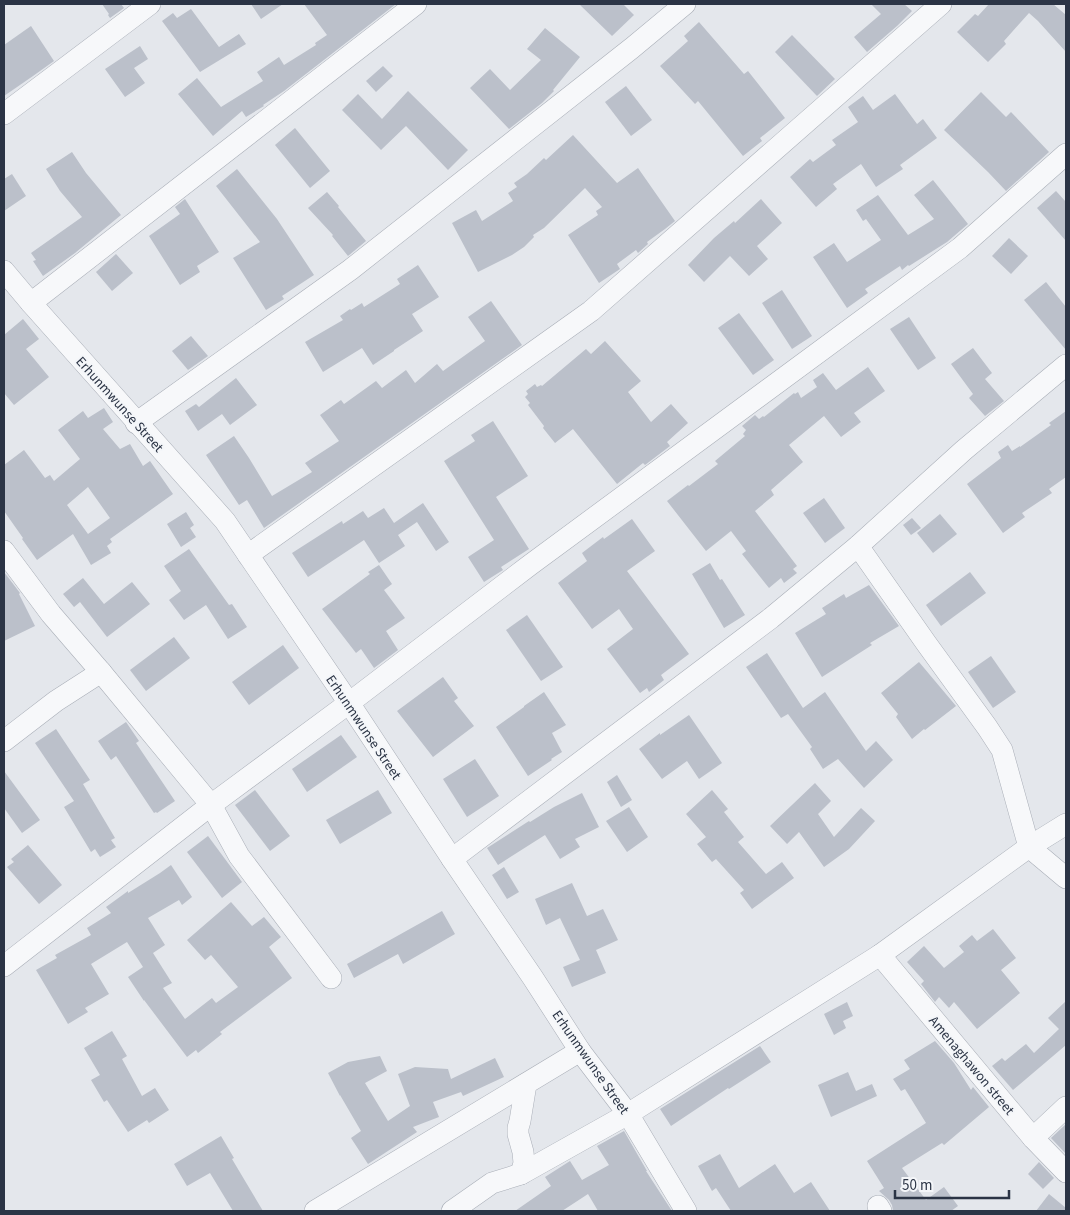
<svg xmlns="http://www.w3.org/2000/svg" width="1070" height="1215" viewBox="0 0 1070 1215" font-family="'Source Sans 3',sans-serif">
<style>
.building{fill:#bbc0ca;fill-rule:evenodd}
.lines{fill:none;stroke-linecap:round;stroke-linejoin:round}
.minor-casing{stroke:#a9aeb7;stroke-width:22}
.minor{stroke:#f7f8fa;stroke-width:21}
.labels{text-anchor:middle;stroke-width:4;stroke-linejoin:round;paint-order:stroke}
.street-label{font-size:14px;fill:#2b3445;stroke:#f4f6f9}
</style>
<rect width="100%" height="100%" fill="#e4e7ec"/>
<g class="building">
<path d="M102,4H121L124,8L110,18L108,15L109,14Z"/>
<path d="M251,4H283L261,19Z"/>
<path d="M304,4H396L284,91L263,105L264,106L246,117L242,111L213,136L178,94L197,78L221,107L263,81L257,72L279,57L284,65L316,45L315,43L327,35Z"/>
<path d="M579,4H623L634,15L612,36Z"/>
<path d="M871,4H904L912,11L897,26L867,52L854,37L881,14Z"/>
<path d="M989,4H1053L1066,15V52L1038,21L1029,13L1004,41L1006,44L988,62L957,32L975,14L978,16Z"/>
<path d="M191,9L219,47L239,34L246,44L200,72L162,21L173,13L177,18Z"/>
<path d="M699,22L744,74L748,71L785,118L760,138L762,141L743,156L698,101L695,104L660,66L688,41L684,36Z"/>
<path d="M31,26L54,61L33,76L4,96V45Z"/>
<path d="M545,28L580,57L553,90L554,91L542,103L509,129L470,88L490,69L510,90L541,60L527,49Z"/>
<path d="M792,35L835,79L817,96L775,52Z"/>
<path d="M140,46L148,59L134,68L145,83L125,97L105,69Z"/>
<path d="M383,66L393,76L376,92L366,81Z"/>
<path d="M626,86L652,120L631,136L605,102Z"/>
<path d="M408,91L468,150L448,170L406,126L381,150L342,110L358,94L382,119Z"/>
<path d="M981,92L1006,117L1011,112L1049,152L1006,191L988,172L944,130Z"/>
<path d="M895,94L917,124L923,119L937,138L900,165L903,169L876,187L861,164L833,184L837,189L816,207L790,177L810,159L813,162L836,145L832,140L858,122L848,107L863,96L873,110Z"/>
<path d="M295,128L330,171L310,188L275,145Z"/>
<path d="M573,135L617,183L638,168L675,221L665,229L647,242L648,244L638,253L636,250L617,264L620,269L599,283L568,235L598,215L596,211L602,207L585,188L544,228L533,235L534,237L524,247L512,255L478,272L452,223L476,210L482,221L513,201L508,193L517,187L514,183L527,174L544,158L546,160Z"/>
<path d="M72,152L86,173L121,215L75,253L43,276L33,261L36,260L31,253L82,217L60,191L46,169Z"/>
<path d="M237,169L277,219L314,275L282,296L284,299L266,310L233,258L260,242L216,186Z"/>
<path d="M12,174L26,196L4,211V179Z"/>
<path d="M933,180L968,224L947,242L909,266L908,265L902,270L900,266L865,289L868,293L847,308L813,257L834,243L847,262L881,240L866,219L863,221L856,210L878,195L908,235L934,219L914,195Z"/>
<path d="M1056,191L1066,202V241L1037,208Z"/>
<path d="M327,192L339,206L338,207L366,241L348,256L332,236L333,235L308,208Z"/>
<path d="M185,199L219,252L197,266L200,272L180,285L149,236L180,214L175,207Z"/>
<path d="M761,199L782,223L757,246L768,259L749,276L730,256L704,282L688,265L714,238L734,221L735,223Z"/>
<path d="M1009,238L1028,256L1011,274L992,256Z"/>
<path d="M116,254L133,273L112,291L96,272Z"/>
<path d="M418,265L439,297L412,314L423,331L394,350V351L373,365L362,348L323,372L305,342L343,320L340,316L350,309L351,310L362,303L364,307L400,284L397,279Z"/>
<path d="M1046,282L1066,307V350L1024,300Z"/>
<path d="M782,290L812,336L792,349L762,303Z"/>
<path d="M491,301L522,345L264,528L247,500L239,505L206,455L234,436L249,458L272,496L312,472L305,463L339,441L320,415L341,400L344,404L376,381L382,388L406,370L415,383L437,364L443,371L485,341L468,317Z"/>
<path d="M739,313L774,360L753,375L718,328Z"/>
<path d="M909,317L936,358L918,370L890,329Z"/>
<path d="M23,319L39,339L26,349L49,377L14,405L4,393V335Z"/>
<path d="M191,336L208,356L188,370L172,351Z"/>
<path d="M605,341L641,381L628,392L651,422L671,404L688,423L667,442L670,446L645,465L643,463L617,484L573,429L555,443L543,428L544,426L528,405L530,403L525,397L528,394L526,391L535,384L537,387L541,385L542,386L586,349L591,354Z"/>
<path d="M973,348L992,373L985,379L1004,401L985,416L969,398L973,394L951,364Z"/>
<path d="M868,367L885,391L854,413L861,422L841,437L824,416L789,445L803,462L771,490L774,495L755,511L797,566L793,569L797,573L784,583L781,578L769,588L742,554L746,551L731,531L706,551L667,501L688,485L689,486L718,464L715,461L745,436L743,434L746,430L742,426L755,415L759,419L763,416L764,417L794,393L795,394L798,392L801,398L817,387L813,380L823,373L836,390Z"/>
<path d="M236,378L257,405L230,425L222,414L198,431L185,411L196,404L199,407Z"/>
<path d="M104,408L113,422L103,429L120,449L130,444L143,466L150,461L173,494L110,539L112,542L107,546L111,553L91,565L73,534L37,560L22,539L23,538L4,511V465L24,450L45,478L50,475L54,481L80,459L58,430L83,411L88,418ZM88,487L110,518L88,534L67,505Z"/>
<path d="M1066,411V477L1049,489L1052,493L1022,513L1025,517L1003,533L967,484L1001,458L998,452L1008,445L1012,451L1020,446V447L1051,425L1049,423Z"/>
<path d="M493,421L528,476L496,497L529,549L501,567L503,570L484,582L468,557L494,540L444,461L475,441L471,435Z"/>
<path d="M824,498L845,528L825,543L803,513Z"/>
<path d="M423,503L449,542L436,551L417,522L398,535L405,546L379,563L364,540L308,577L292,553L342,521L343,524L363,511L368,518L384,508L394,523Z"/>
<path d="M186,512L194,525L190,528L196,537L181,547L167,524Z"/>
<path d="M940,514L957,534L933,553L917,533Z"/>
<path d="M912,518L921,528L911,535L903,525Z"/>
<path d="M632,519L655,551L627,571L689,654L661,675L664,680L649,692L647,688L640,693L607,649L633,629L619,609L592,629L558,583L587,561L582,553L603,537L604,539Z"/>
<path d="M189,549L229,605L232,604L247,627L228,639L206,605L184,620L169,600L181,591L164,566Z"/>
<path d="M710,563L720,580L722,579L745,615L724,628L692,574Z"/>
<path d="M379,565L392,584L384,590L405,618L386,631L398,650L374,668L361,649L356,653L322,609L370,574L368,572Z"/>
<path d="M4,572L20,593L19,594L35,626L4,641Z"/>
<path d="M970,572L986,593L941,626L926,605Z"/>
<path d="M83,578L104,604L132,582L150,604L107,637L80,602L74,607L63,594Z"/>
<path d="M869,585L899,626L870,643L872,645L822,677L795,633L826,614L822,608L844,594L846,598Z"/>
<path d="M527,615L563,667L541,681L506,630Z"/>
<path d="M174,637L190,658L146,691L130,670Z"/>
<path d="M283,645L299,668L249,705L232,682Z"/>
<path d="M767,653L803,708L825,692L866,751L876,741L893,760L864,788L838,759L823,769L810,749L812,747L788,714L781,718L746,667Z"/>
<path d="M991,656L1016,692L993,708L968,672Z"/>
<path d="M919,662L956,706L925,730L924,729L912,739L896,717L898,714L881,693Z"/>
<path d="M443,677L458,698L454,701L474,726L433,757L397,711Z"/>
<path d="M544,692L566,725L552,733L562,752L551,759L552,760L528,776L496,727L524,707V706Z"/>
<path d="M689,715L722,763L699,779L687,761L662,779L639,749L660,733V735Z"/>
<path d="M126,722L139,741L136,743L175,801L157,813L156,812L154,813L116,756L111,760L98,741Z"/>
<path d="M56,729L90,780L83,784L115,838L111,840L116,847L100,857L95,849L91,852L64,807L74,801L35,743Z"/>
<path d="M341,735L357,757L307,792L292,769Z"/>
<path d="M475,759L499,796L467,817L443,779Z"/>
<path d="M4,771L40,820L22,833L4,808Z"/>
<path d="M617,775L632,800L621,807L607,782Z"/>
<path d="M815,783L831,801L818,814L834,837L861,808L875,821L849,849L824,867L799,832L787,844L770,826Z"/>
<path d="M255,790L290,836L270,851L235,805Z"/>
<path d="M378,790L392,813L340,844L326,820Z"/>
<path d="M712,790L728,809L724,812L744,837L738,842L766,874L782,862L794,878L752,909L740,893L744,890L716,859L712,862L697,844L706,837L686,814Z"/>
<path d="M582,793L599,827L575,839L580,847L560,859L545,835L498,865L487,848L529,821L530,822L554,807Z"/>
<path d="M629,807L648,837L627,852L606,821Z"/>
<path d="M208,836L242,882L222,898L187,852Z"/>
<path d="M28,845L62,885L39,904L7,867L14,862L11,859Z"/>
<path d="M171,865L192,897L182,905L179,900L148,918L165,945L153,953L172,983L163,988L185,1019L212,998L216,1003L238,987L211,955L205,960L187,940L231,902L252,926L264,917L281,937L269,947L292,978L220,1032L222,1034L198,1053L196,1050L187,1057L144,1000V1001L128,977L143,967L127,942L91,964L109,994L85,1008L88,1012L68,1024L36,970L57,958L55,955L91,935L87,928L111,913L106,907L128,891V893L160,873Z"/>
<path d="M504,867L519,892L507,899L492,875Z"/>
<path d="M572,883L587,916L603,909L618,940L596,950L606,973L572,987L563,967L580,960L560,918L546,925L535,899Z"/>
<path d="M442,911L455,934L403,964L398,954L354,978L347,964Z"/>
<path d="M993,929L1016,958L1001,970L1020,993L977,1029L954,1002L949,1008L939,997L935,1002L921,984L924,981L907,962L924,946L944,968L964,952L959,946L972,935L977,941Z"/>
<path d="M1066,1001V1045L1013,1090L992,1066L1002,1058L1005,1061L1026,1044L1034,1053L1059,1029L1048,1018Z"/>
<path d="M847,1002L853,1016L843,1021L846,1028L834,1035L824,1014Z"/>
<path d="M112,1031L127,1056L122,1059L142,1096L155,1088L169,1110L149,1123L147,1120L128,1132L107,1100L104,1102L91,1080L100,1075L84,1048Z"/>
<path d="M935,1041L954,1063L971,1090L973,1087L989,1107L944,1145L942,1143L902,1168L926,1200L944,1187L958,1206L951,1211H893L892,1205L889,1200L879,1191L884,1188L867,1161L926,1123L905,1089L901,1091L893,1079L910,1069L904,1060Z"/>
<path d="M760,1046L771,1062L729,1089L728,1088L671,1126L660,1109Z"/>
<path d="M380,1056L387,1071L365,1083L388,1121L410,1106L398,1074L415,1067L448,1069L451,1079L495,1058L504,1077L463,1096L461,1092L433,1102L439,1117L413,1127L417,1132L368,1164L351,1138L361,1131L340,1095V1096L328,1073L348,1062Z"/>
<path d="M848,1072L856,1091L872,1084L877,1096L831,1117L818,1085Z"/>
<path d="M1066,1124V1154L1051,1138Z"/>
<path d="M624,1131L647,1171H646L672,1211H598L588,1194L562,1211H515L551,1186L545,1177L570,1161L582,1180L609,1165L597,1146Z"/>
<path d="M221,1136L234,1158L232,1159L263,1211H233L210,1173L187,1186L174,1164Z"/>
<path d="M720,1154L739,1188L775,1164L794,1193L811,1182L830,1211H731L716,1188L712,1191L698,1166Z"/>
<path d="M1039,1162L1054,1178L1043,1189L1028,1174Z"/>
<path d="M1049,1194L1066,1208V1211H1036Z"/>
</g>
<g class="lines">
<g class="minor-casing">
<g id="minor">
<path d="M4,114L150,4"/>
<path d="M4,271L31,303L225,521L349,703L452,859L533,978L580,1051L628,1114L686,1211"/>
<path d="M31,303L416,4"/>
<path d="M136,423L350,270L632,48L685,4"/>
<path d="M858,546L926,643L987,727L1002,750L1029,847L1066,878"/>
<path d="M4,551L51,614L101,672L211,805L239,856L331,978"/>
<path d="M248,555L591,311L941,4"/>
<path d="M4,741L56,701L101,672"/>
<path d="M452,859L771,618L858,546L964,450L1066,365"/>
<path d="M880,955L1033,1138L1066,1172"/>
<path d="M4,966L211,805L349,703L530,565L960,248L1066,154"/>
<path d="M1033,1138L1066,1107"/>
<path d="M521,1174L524,1163L523,1152L518,1134V1128L520,1121L526,1084"/>
<path d="M878,1206L881,1211"/>
<path d="M315,1211L580,1051"/>
<path d="M452,1211L492,1183L521,1174L628,1114L880,955L1029,847L1066,824"/>
</g>
</g>
<use href="#minor" class="minor"/>
</g>
<g class="labels">
<g class="street-label">
<text transform="translate(120 404) rotate(48)" y="5">Erhunmwunse Street</text>
<text transform="translate(364 727) rotate(56)" y="5">Erhunmwunse Street</text>
<text transform="translate(591 1062) rotate(55)" y="5">Erhunmwunse Street</text>
<text transform="translate(972 1065) rotate(50)" y="5">Amenaghawon street</text>
</g>
</g>
<rect width="1070" height="1215" fill="none" stroke="#2b3445" stroke-width="10"/>
<path d="M895 1190v8h114v-8" fill="none" stroke="#2b3445" stroke-width="2.5"/>
<text x="902" y="1190" font-size="15" fill="#2b3445" stroke="#f4f6f9" stroke-width="4" paint-order="stroke">50 m</text>
</svg>
